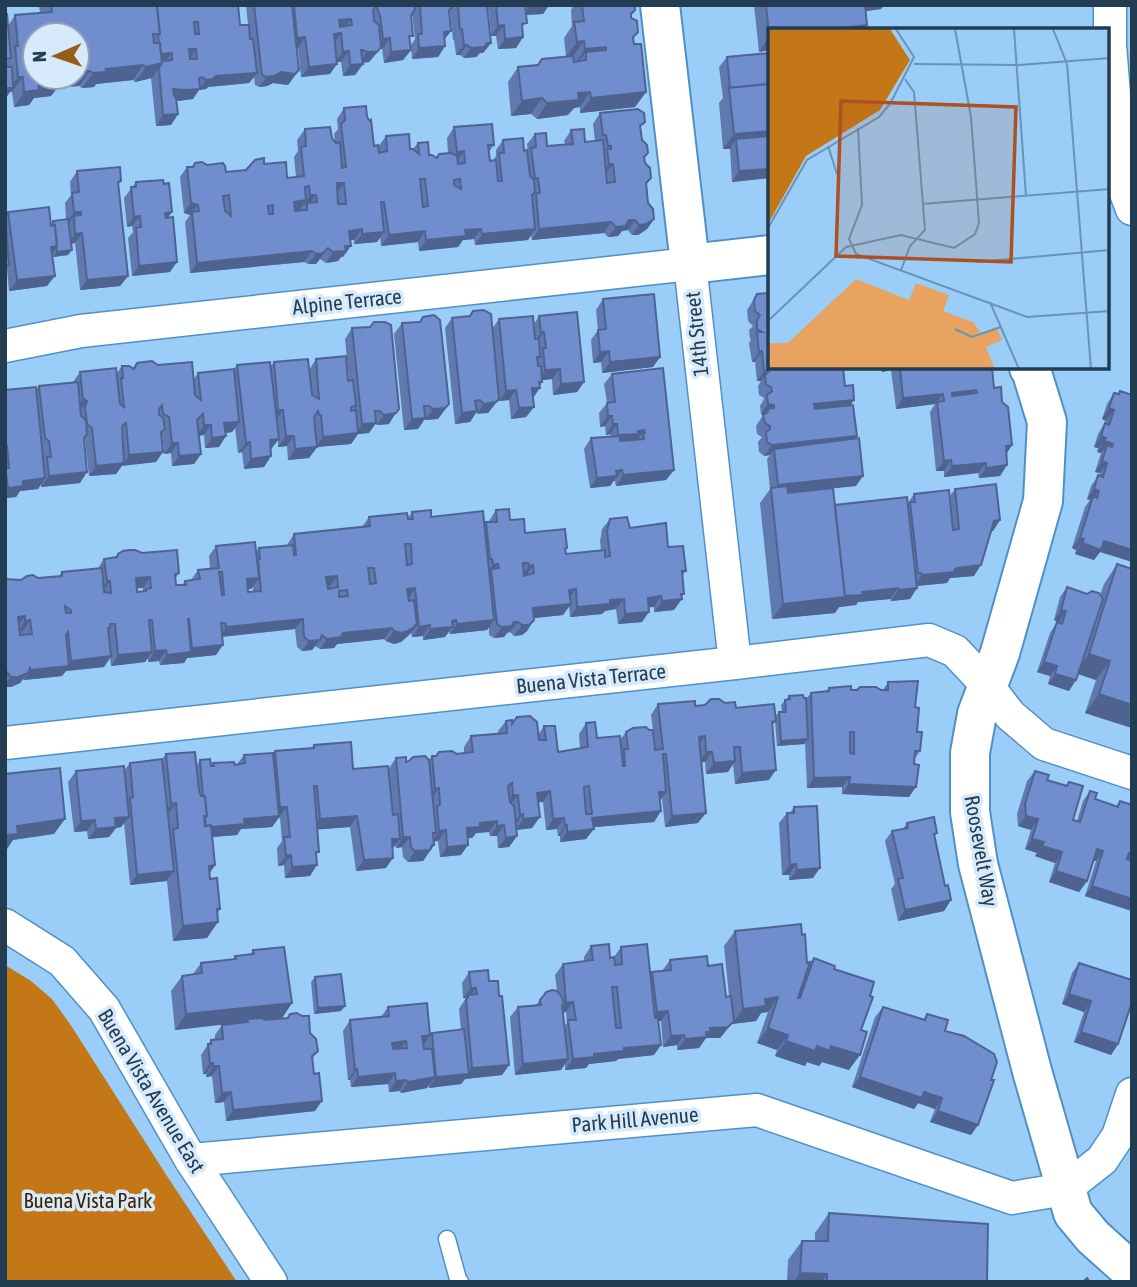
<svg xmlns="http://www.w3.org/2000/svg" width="1137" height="1287" viewBox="0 0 1137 1287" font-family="'Asap Condensed',sans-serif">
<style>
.forest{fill:#c47716}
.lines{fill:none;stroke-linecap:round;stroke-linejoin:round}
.lane-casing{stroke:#5190c3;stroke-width:19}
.street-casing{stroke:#5190c3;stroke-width:35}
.secondary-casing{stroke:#5190c3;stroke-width:42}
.lane{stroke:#fff;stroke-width:16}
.street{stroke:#fff;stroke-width:32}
.secondary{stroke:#fff;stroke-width:38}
.wall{fill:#607ab0;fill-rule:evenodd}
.shaded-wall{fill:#4e6390}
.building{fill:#708ecd;stroke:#4e6390;stroke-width:2;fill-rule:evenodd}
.labels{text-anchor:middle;stroke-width:7;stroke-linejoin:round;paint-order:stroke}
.street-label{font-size:21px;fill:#223d52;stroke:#d7eafb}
.park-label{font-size:21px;fill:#402100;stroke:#d7eafb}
.inset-road{fill:none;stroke:#6a93b6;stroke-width:2}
.view{fill:#ad5121;fill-opacity:0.15;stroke:#ad5121;stroke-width:3.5}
.inset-edge{fill:none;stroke:#223d52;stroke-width:3.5}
</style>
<rect width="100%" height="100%" fill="#9acdf8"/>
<path class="forest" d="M5,965L31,981L52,999L70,1024L165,1173L237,1282H5Z"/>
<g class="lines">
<g class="lane-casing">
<path id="lane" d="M447,1239L458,1279L460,1282"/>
</g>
<g class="street-casing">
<g id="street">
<path d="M1110,5V45L1121,180L1132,209"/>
<path d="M5,346L81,331L690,264L735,663"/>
<path d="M5,743L735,663L929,640L955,651L987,685L1010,715L1044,744L1132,773"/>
<path d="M5,925L62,961L104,1009L191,1160L271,1282"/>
<path d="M191,1160L757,1110L1012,1198L1065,1189L1102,1160L1118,1136L1132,1094"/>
</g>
</g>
<g class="secondary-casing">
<g id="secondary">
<path d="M660,5L690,264L769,255"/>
<path d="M1029,368L1032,373L1047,422L1043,501L1000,653L977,714L970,753V812L978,864L1032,1071L1073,1213L1093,1237L1132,1272"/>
</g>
</g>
<use href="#lane" class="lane"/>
<use href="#street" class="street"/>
<use href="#secondary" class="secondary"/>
</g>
<g class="wall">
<path d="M39,5H238L240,25H248L246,5H549L543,14L526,15L522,30L523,37L516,48L498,49L496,36H491L489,10H488L491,43L483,53H480L476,57L464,58L460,55H456L454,40H453L450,11L449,13L451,31L444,40L445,46L438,57L412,59L411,45L415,39L412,13L411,16L410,41L411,50L403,60L384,63L382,49H380L369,62L362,63L363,64L355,75L343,76L341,62H337L330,74L301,77L298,48H297L299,70L288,85L273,83L267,86L259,87L255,85L254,77L249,83L208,87L206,89L199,90L193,99L176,100L178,114L171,125L156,126L151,78L135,82L133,80L96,84L94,87L82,88L79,86L57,88L51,96L34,98L29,105L14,107L12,92H10L6,98L5,14L8,26L15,15L40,13Z"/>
<path d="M574,5H635L631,16L638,32L633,39L646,92L635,107L580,113V107L574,108L568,115L537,119L531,114L511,116L508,82L518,67L537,65L542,59L566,56L564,38L572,26L571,10Z"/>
<path d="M754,5H884L881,9L865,11L867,25L864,30H769V50L759,52Z"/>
<path d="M769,53V178L732,182L730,149H723L719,103L723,98L719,67L727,57Z"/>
<path d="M344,108L367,117L374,146L378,147L386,136L410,149H413L418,143L429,155L436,158L439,154L448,153L447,138L454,127L494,145L489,152L490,161H493L496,156V150L503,140L528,153L527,144L535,134L547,146L565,144L564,141L571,130L585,142L595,141L593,124L600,113L641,128L645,163L651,178L647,184L648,203L654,219L647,229L638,235H632L628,230L622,231L618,236L608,237L604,233L532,240L531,235L528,240L475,245L474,239L463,240L458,247L419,251L418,242L381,246L380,237L377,242L354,244V240H350L343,257H341L338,261L326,263L320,259L316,264H308L304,262L190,273L185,222L190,215L184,213L180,177L187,167H192L195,163L207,165L226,172L246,170L264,164L287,178L296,177L294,157L298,151L297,140L305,129L332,138L335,141L334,134L338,129L337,119Z"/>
<path d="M77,171L121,181L118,185L128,276L120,286L80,290L75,243L71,244L72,250L68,255L53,257L52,253V254L47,286L9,291L7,269L5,271V216L8,212L51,225L53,221L66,220L65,203L71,195L70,182Z"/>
<path d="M136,182L168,218L170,272L132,276L128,238L133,232L132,226L127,227L124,198Z"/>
<path d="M757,294L845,386L854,400L850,405L857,436L856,438V486L833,488L835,505L908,503L914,494L950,496L955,489L1000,520L993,531H991L974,576L950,578L947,583L917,586V588L910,599L891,601L890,599L858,602L856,605L839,607L835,613L772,619L760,503L770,489L767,459L770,455L764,456L759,452L758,442L762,437L757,434L756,426L763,415L761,414L760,406L764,399V398L759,395L758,386L761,381H757L755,362H752L749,343L751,340L750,339L749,330L753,326L748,321L747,310Z"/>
<path d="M603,299L660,357L653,367L602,373L601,362L593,363L591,340L598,330L596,310Z"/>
<path d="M470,316L492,329L499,319L534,324L539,316L584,382L577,392L553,395L552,379L542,380V382L533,398L534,407L526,417L511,419L509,400L499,401V399L488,413H476L470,422L455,424L445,328L452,318Z"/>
<path d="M402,323L449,404L438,419L425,420V419L418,429L404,430L394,334Z"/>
<path d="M352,328L389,424L377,425L375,424L369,433L358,434L351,444L317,447L309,458L288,460L287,446L278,447V440L271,449V456L264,467L244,469L242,452L238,453L235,428L232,432L226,433L219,447L205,448L204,435L199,436L201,454L194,464L172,466L171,453L164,454L162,433L156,462L122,465L116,474L89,476L85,438L80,483L41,487V484L38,489L20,491L16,497L5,498V390H36L39,386L73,382L80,372L117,373L122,366L133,368L137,363L158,365L193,380L198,373L234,369L237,365L271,366L274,362L309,370L316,359L349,380L345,339Z"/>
<path d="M880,368H992L994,388L1002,402L1012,445L1006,454L1007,465L1000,476L979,478L978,473L944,477V471H936L930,412L935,404L896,409L891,370L882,372Z"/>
<path d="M612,374L674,470L666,480L616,486L615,481H613L610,486L590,488L584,449L591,438L610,437V434L606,435L605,426L600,427L599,413L607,403L604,384Z"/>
<path d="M1120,391L1100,552L1094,560L1075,554L1076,550L1072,548L1085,507L1090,500L1087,499L1091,486L1100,473L1095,472L1101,453L1097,452L1098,448L1094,447L1098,434L1106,421L1102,419L1107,404L1114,393L1118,394Z"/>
<path d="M496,510L525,533L567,548L565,551L566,554L601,550L600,541L602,529L610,519L630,528L668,547L686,571L682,576L681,597L674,610L654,612V607H649L642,622L618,624L616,609L605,611L602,614L570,617L569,606L563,615L534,618L527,631L522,635L514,636L510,632L507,633L504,637L494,638L489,635V628L487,630L450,634L449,632L445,637L423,640V636L412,637L411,633L401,642L394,644L386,641L384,639L337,644L334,648L320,649L315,646L312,650L302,651L297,647L295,629L222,637L216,655L187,658L184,663L160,665L159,661L148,662V658L145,662L111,666L110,658L104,667L66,671L62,676L24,680L23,679L20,683L11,687H5V579L21,580L59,576L62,572L98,568L104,559L116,557L118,554L179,573L175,579L176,585H182L185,581L191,580L198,570L210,569L209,556L216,546L256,552L259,548L287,545L294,534L362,527L369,517L408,518L412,512L431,517L484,524L486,522H489V521ZM253,587V591L248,592L247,589H251ZM137,588H143V591L137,592Z"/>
<path d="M1117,564L1132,569V728L1085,713L1096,680L1078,674L1069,691L1048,684L1050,676L1037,672L1050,633L1057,622L1058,623L1059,622L1054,620L1060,597L1067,587L1087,594L1100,595L1104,584Z"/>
<path d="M888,682L915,707L917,732L920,751L914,760L909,797L842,794V787L807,788L805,743L804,744L777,746L775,722L772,726L769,780L735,784L733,764L728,772L706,774L705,762H701L698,823L665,827L662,798L660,800L661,811L654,822L593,827L586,839L560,842V836H558L557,829L546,830L543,802H538L532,828L516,830L517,836L509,847L498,848L497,836H490L489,832L476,833L472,838H468L461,855L440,857L438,841H434V845L423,861L408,862L403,857L402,847L396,848L395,845L392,849L386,868L356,871L350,827L317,829V855L310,876L285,878L284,865L278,866L277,848L282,841L280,818H278L272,827L241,829L237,835L212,837L215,865L209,874L217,913L207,938L173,941L167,881L130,885L124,823L121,827L116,828L109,837L88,839L87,831L74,832L68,782L76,771H124L130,763L162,759L166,754L197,765L200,760L211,766L213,763L237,764L244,755H273L275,751L311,748L314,745L353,769L389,768L396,758L406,762L429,760L432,756L464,753V747L471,736L498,733V731L506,721L512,723L517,717L538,735L544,726L558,752L580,749L579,734L586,723L597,738L620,740L626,732L653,730L651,715L658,704L695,706L725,703L736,708L775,717L779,712H782L781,705L789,696L806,699L811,693L826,691L829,688L851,690H883Z"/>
<path d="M1035,771L1047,780L1066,786L1069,782L1073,820L1077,821L1083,801L1090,791L1095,799L1116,806L1120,801L1132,911L1085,896L1096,861H1093L1087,881L1079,892L1049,882L1055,863L1035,856L1037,853L1025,849L1031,830L1018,826L1017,814L1027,781Z"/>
<path d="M794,807L813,878L789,880V875H782L779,823L787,813H790Z"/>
<path d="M907,823L937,833L934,837L945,886L951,900L944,911L898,921L891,889L895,884L885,841L892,831L903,829Z"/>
<path d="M735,931L802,935L807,963H810L814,958L834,969L861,1030L849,1070L822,1062L819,1066L807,1062L805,1066L775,1056L777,1050L757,1043L768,1012L761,1013L756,1021L732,1024V1023L720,1038H706L699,1048L677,1050V1045L663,1047L661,1021H659L654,1055L618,1059L616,1061L589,1064L586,1068L565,1070V1064L561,1070L515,1075L510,1017L518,1007L536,1005L546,992L557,991L555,975L563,964L584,961V957L591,946L610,958L614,957L621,947L650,974L652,972L662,971L670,960L708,966L726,997L729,996L724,946ZM566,1012L567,1022L565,1026L563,1013Z"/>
<path d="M253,950L292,1003L282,1018H287L290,1014L310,1033L318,1051L312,1059L315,1111L226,1121L224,1102L215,1103L212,1076L206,1077V1074H203L201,1055L211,1040H215V1035L222,1025L233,1023L175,1030L171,991L182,976L193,974L201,963L233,959L235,956L250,955Z"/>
<path d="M1079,963L1118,1044L1111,1055L1074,1042L1084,1012L1062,1004L1072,973Z"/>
<path d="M469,972L489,981L499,996L509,1065L502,1075L465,1079L461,1084L429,1088V1086L427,1088L401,1093L399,1091L389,1092L388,1084L351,1087L350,1080H348L343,1031L350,1020L381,1017L388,1007L430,1035L432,1033L461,1030L459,1009L466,998H463L462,983Z"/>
<path d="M315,977L341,1011L314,1014L311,982Z"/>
<path d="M883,1007L923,1020L927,1014L945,1031L971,1135L930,1122L935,1109L918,1103L914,1109L852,1087L875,1017Z"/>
<path d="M829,1213L987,1282H787L788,1260L802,1241H815V1233Z"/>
</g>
<g class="shaded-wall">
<path d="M530,5H549L543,14L523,15Z"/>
<path d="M859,5H884L881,9L853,13Z"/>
<path d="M351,19L344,29L332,31L339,20Z"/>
<path d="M504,25L496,36H491L498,26Z"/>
<path d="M867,25L864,30H826Z"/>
<path d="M451,31L443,41L444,32Z"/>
<path d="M341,33L333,44L334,34Z"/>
<path d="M305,37L298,48L290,49L297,38Z"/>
<path d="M523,37L516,48L498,49L505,39Z"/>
<path d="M769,37V50L759,52Z"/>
<path d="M390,38L382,49H380L369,62L359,63L367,52L376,50L383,39Z"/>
<path d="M584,41L573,56L566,57L577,42Z"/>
<path d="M487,43H491L483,53H480L476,57L464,58L471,48Z"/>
<path d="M464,45H467L460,55H456Z"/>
<path d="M445,46L438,57L412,59L419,48Z"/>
<path d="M606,47L595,63L586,60V52L577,64L574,65L585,49Z"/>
<path d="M189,49H196L189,59Z"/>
<path d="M411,50L403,60L384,63L391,52Z"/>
<path d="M349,51L341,62H335L343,52Z"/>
<path d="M172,53L164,63L162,64L152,78L135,82L146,67L160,54Z"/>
<path d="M337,64L330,74L301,77L309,67Z"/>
<path d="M363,64L355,75L343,76L350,65Z"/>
<path d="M143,65L133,80L96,84L94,87L82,88L93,73L106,69Z"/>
<path d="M299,70L288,85L273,83L267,86L259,87L266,77L281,72Z"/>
<path d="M90,71L79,86L57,88L51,96L34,98L29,105L14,107L24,92L38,83L59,77H77V72Z"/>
<path d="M257,73L249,83L208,87L206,89L199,90L193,99L179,101L166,99L173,89H199L206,80L216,76Z"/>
<path d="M18,77H23L12,92H10L5,98V88H10Z"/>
<path d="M590,92L580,107L574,108L568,115L537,119L547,103L578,93Z"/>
<path d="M646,92L635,107L580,113L591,98Z"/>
<path d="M542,98L531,114L511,116L522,101Z"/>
<path d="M178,114L171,125L156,126L163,115Z"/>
<path d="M769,131V145L736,139L730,149H723L734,134Z"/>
<path d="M464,151L457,161L449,162L457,152Z"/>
<path d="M609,164H613L605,174H602Z"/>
<path d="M769,169V178L732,182L739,171Z"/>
<path d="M337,183H344L337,193Z"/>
<path d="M310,195H316L308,205L307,203L305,205L303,206Z"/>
<path d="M306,200L299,211L286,212L294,202Z"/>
<path d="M191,203L198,205L190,215L184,213Z"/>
<path d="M74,212H81L74,221V216L69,223H67Z"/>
<path d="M172,212L164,223L165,213Z"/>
<path d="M140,216L132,226L127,227L134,217Z"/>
<path d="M654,219L647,229L638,235H632L639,225Z"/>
<path d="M629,220H635L628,230L622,231L618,236L608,237L616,227Z"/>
<path d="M611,222L604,233L532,240L539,229Z"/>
<path d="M362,229L354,240L342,241L349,231Z"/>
<path d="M481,229L474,239L463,240L458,247L419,251L426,240L465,230Z"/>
<path d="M535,229L528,240L475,245L482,234Z"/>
<path d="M425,231L418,242L381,246L389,235Z"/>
<path d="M384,232L377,242L354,244L362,234Z"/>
<path d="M82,233L75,243L68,244L75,234Z"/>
<path d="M57,246L50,257L51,247Z"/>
<path d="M345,246H351L343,257H341L338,261L326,263L333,252Z"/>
<path d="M328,248L316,264H308L316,254Z"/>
<path d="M72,250L68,255L53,257L57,252Z"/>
<path d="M312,251L304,262L190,273L197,263Z"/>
<path d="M177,262L170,272L132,276L139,266Z"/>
<path d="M55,276L47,286L9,291L17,280Z"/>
<path d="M128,276L120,286L80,290L87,280Z"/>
<path d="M541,332H544L537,342L534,343Z"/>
<path d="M609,351L601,362L593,363L600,352Z"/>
<path d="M762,351L755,362H752L759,352Z"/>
<path d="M660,357L653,367L602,373L610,362Z"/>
<path d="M885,368H893L891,370L882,372Z"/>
<path d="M560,369L552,379L537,381L545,370Z"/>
<path d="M770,370L761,381H757L764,371Z"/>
<path d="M539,382H542L538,388H540L533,398L532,388Z"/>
<path d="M584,382L577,392L553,395L561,384Z"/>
<path d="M516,390L509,400L499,401L506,391Z"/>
<path d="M976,390L969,401L944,403L952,393Z"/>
<path d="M943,394L935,404L896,409L903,398Z"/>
<path d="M83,399L87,401L80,411L76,410Z"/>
<path d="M499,399L488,413L477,414L484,404Z"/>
<path d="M854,400L847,410L806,414L814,404Z"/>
<path d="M449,404L438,419L425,420L433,409Z"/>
<path d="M768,404L774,405L766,416L768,412V409L763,415L761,414Z"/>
<path d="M534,407L526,417L511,419L519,408Z"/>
<path d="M1109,408L1114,410L1106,421L1102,419Z"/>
<path d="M278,410H283L276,421H271Z"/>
<path d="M477,411L470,422L455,424L462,413Z"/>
<path d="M396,413L389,424L377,425L384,415Z"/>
<path d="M608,416H612L605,426L600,427Z"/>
<path d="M425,418L418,429L404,430L412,419Z"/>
<path d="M239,422L232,432L217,434L224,423Z"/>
<path d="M376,423L369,433L358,434L351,444L316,447L323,437L355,434L362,424Z"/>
<path d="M613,424H617L610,434L606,435Z"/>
<path d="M204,425H211L204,435L196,436Z"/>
<path d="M644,430L637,441L611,446L618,435Z"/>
<path d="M226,436L219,447L205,448L212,438Z"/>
<path d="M286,436H294L287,446L278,447Z"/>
<path d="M857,436L849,447L774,449L770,455L764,456L772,445Z"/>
<path d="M1101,436L1106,438L1098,448L1094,447Z"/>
<path d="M279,439L271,449L262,450L270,440Z"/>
<path d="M1104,441L1113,444L1105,455L1107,445L1101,453L1097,452Z"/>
<path d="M250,442L242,452L238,453L246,443Z"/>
<path d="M172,443H178L171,453L164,454Z"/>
<path d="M1012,445L1005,456L1006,446Z"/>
<path d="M317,447L309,458L288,460L295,449Z"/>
<path d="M163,452L156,462L122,466L129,455Z"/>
<path d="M201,454L194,464L172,466L179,456Z"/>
<path d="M271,456L264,467L244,469L251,459Z"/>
<path d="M951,460L944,471H936L944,461Z"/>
<path d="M1102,461L1107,463L1100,473L1095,472Z"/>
<path d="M124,463L116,474L89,476L96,466Z"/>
<path d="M986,463L978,473L944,477L952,466Z"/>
<path d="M1007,465L1000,476L979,478L986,468Z"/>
<path d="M622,470L610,486L590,488L597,478L616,471Z"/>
<path d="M674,470L666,480L616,486L623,475Z"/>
<path d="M87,472L80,483L41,487L49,476Z"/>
<path d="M863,476L856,486L770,495L778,485Z"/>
<path d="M45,478L38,489L20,491L16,497L5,498V492L8,488L23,481Z"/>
<path d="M1094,489L1099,491L1092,501L1093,496L1090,500L1087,499Z"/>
<path d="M1000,520L993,531H987L994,521Z"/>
<path d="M1080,538L1084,539L1076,550L1072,548Z"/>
<path d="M1104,541L1132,550V562L1100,552L1094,560L1075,554L1082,543Z"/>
<path d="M498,564L491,574V569L485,575L493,565Z"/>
<path d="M533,565L526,576H521L529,566Z"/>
<path d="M981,565L974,576L950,578L947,583L915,586L922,575L957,568Z"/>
<path d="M337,576L330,586L319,588L326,577Z"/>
<path d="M150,577L143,588L129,589L136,578Z"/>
<path d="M259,578L251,589L239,590L247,579Z"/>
<path d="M107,581H110L103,591L99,592Z"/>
<path d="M415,588L408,599L407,589Z"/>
<path d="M898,588L890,599L858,602L856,605L839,607L835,613L772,619L783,604L862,592Z"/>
<path d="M917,588L910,599L891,601L898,590Z"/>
<path d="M576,589L568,599L569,590Z"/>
<path d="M681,594H684L680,599H682L674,610L654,612L662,601Z"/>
<path d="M661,596L654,607L640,608L648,598Z"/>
<path d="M624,599L616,609L605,611L602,614L570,617L577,607Z"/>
<path d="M571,604L563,615L526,619L533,608Z"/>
<path d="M1061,610L1066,611L1059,622L1054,620Z"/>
<path d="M649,612L642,622L618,624L625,614Z"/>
<path d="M25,616L18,626V617Z"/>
<path d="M303,619L295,629L219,637L226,627Z"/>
<path d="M30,620L23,631H18L25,621Z"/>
<path d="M456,620L445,637L423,640L430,629Z"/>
<path d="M494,620L487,630L450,634L457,624Z"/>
<path d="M534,620L527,631L522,635L514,636L522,625Z"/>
<path d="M514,622H518L510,632L507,633Z"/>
<path d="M417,625L409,635L401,642L394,644L386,641L394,631Z"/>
<path d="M430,625L423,636L412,637L419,627Z"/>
<path d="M512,626L504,637L494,638L502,627Z"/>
<path d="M392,628L384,639L337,644L334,648L320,649L327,639L343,633Z"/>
<path d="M320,640L312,650L302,651L309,641Z"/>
<path d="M223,645L216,655L187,658L184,663L160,665L167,655L189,653L192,648Z"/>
<path d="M166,650L159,661L148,662L155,651Z"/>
<path d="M152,652L145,662L111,666L118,655Z"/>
<path d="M1089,654L1110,661L1096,680L1075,673Z"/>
<path d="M111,656L104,667L66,671L62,676L24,680L31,670L68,666L71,661Z"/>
<path d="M1044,662L1057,666L1050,676L1037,672Z"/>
<path d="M28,673L20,683L11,687H5V684L11,677Z"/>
<path d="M1055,674L1076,680L1069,691L1048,684Z"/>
<path d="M1099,694L1132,705V728L1085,713Z"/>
<path d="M705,736L697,747L699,737Z"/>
<path d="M808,739L804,744L777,746L781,741Z"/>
<path d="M706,752H712L705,762L699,763Z"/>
<path d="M735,761L728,772L706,774L714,763Z"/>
<path d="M776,770L769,780L735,784L742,773Z"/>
<path d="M850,777L842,787L807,788L814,778Z"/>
<path d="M849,784L916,787L909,797L842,794Z"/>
<path d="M439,788L431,799H428L435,789Z"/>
<path d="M550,791L543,802L530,803L537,793Z"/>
<path d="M659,792H666L659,802Z"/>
<path d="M513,795H518L510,805L505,806Z"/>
<path d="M176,803L165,818L160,819L171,804Z"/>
<path d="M280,807H287L272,827L241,829L237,835L199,838L206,827L244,819L274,817Z"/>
<path d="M661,811L654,822L585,828L592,818Z"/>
<path d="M706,813L698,823L665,827L672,816Z"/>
<path d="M523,814L515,825H513L520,815Z"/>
<path d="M357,816L350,827L312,830L320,819Z"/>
<path d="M1026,816L1038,819L1031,830L1018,826Z"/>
<path d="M129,817L121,827L116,828L109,837L88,839L96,829L115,818Z"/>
<path d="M540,817L532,828L516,830L523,819Z"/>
<path d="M564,818L557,829L546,830L553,819Z"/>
<path d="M65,819L54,834L13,840L7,849H5V835L17,826Z"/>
<path d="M95,820L87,831L74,832L81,821Z"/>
<path d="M497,821L489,832L476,833L472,838L460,839L467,828L480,823Z"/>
<path d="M504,825L497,836H490L497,826Z"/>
<path d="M567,825L560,836H558L565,826Z"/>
<path d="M594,829L586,839L560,842L567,832Z"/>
<path d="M446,830L438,841L432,842L439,831Z"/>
<path d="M517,836L509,847L498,848L506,838Z"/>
<path d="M403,837H410L402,847L396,848Z"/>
<path d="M392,839H400L392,849Z"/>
<path d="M1032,839L1044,842L1037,853L1025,849Z"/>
<path d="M432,845H434L423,861L408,862L415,851Z"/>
<path d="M468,845L461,855L440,857L447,847Z"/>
<path d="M1042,846L1062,852L1055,863L1035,856Z"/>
<path d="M1097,849L1103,851L1096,861L1090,859Z"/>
<path d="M1129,853H1132V866L1122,863Z"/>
<path d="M291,855L284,865L278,866L286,856Z"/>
<path d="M393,858L386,868L356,871L364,860Z"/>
<path d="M796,864L789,875H782L790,865Z"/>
<path d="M215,865L205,880L209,866Z"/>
<path d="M317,865L310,876L285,878L292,867Z"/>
<path d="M820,868L813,878L789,880L797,870Z"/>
<path d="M174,871L166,881L130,885L137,875Z"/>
<path d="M1056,871L1087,881L1079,892L1049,882Z"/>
<path d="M1092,886L1132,899V911L1085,896Z"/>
<path d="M951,900L944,911L898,921L905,910Z"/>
<path d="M217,909H220L210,923L218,922L207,938L173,941L183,926Z"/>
<path d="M471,988H476L468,998V995L466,998H463Z"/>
<path d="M1069,994L1091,1001L1084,1012L1062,1004Z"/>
<path d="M778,997L768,1012L761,1013L756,1021L732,1024L743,1009L765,999Z"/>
<path d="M573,1002L566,1012L559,1013L566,1003Z"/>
<path d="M292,1003L282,1018L247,1022V1019L246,1022L175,1030L186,1014Z"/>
<path d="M345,1006L341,1011L314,1014L318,1008Z"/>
<path d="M668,1011L661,1021L650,1022L657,1012Z"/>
<path d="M734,1021L720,1038H706L699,1048L677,1050L685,1039L710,1028Z"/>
<path d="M768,1028L788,1035L777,1050L757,1043Z"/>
<path d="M1081,1032L1118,1044L1111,1055L1074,1042Z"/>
<path d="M430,1035L423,1046L422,1036Z"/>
<path d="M684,1035L677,1045L663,1047L671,1036Z"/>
<path d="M406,1041L399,1051L384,1053L392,1043Z"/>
<path d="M786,1041L817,1046H831L860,1055L849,1070L822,1062L819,1066L807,1062L805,1066L775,1056Z"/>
<path d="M661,1045L654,1055L618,1059L616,1061L589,1064L586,1068L565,1070L573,1059L624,1048Z"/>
<path d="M568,1059L561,1070L515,1075L523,1064Z"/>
<path d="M210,1063H213L206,1074H203Z"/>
<path d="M509,1065L502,1075L465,1079L461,1084L429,1088L436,1077L469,1074L472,1068Z"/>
<path d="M213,1066H219L212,1076L206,1077Z"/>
<path d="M357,1069L350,1080H348L355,1070Z"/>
<path d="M395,1073L388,1084L351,1087L358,1077Z"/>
<path d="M435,1077L427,1088L401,1093L408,1082Z"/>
<path d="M860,1077L924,1092L942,1098L935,1109L918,1103L914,1109L852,1087Z"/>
<path d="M406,1080L399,1091L389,1092L396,1081Z"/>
<path d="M231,1092L224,1102L215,1103L222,1093Z"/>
<path d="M322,1101L315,1111L226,1121L233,1110Z"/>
<path d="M938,1111L978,1125L971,1135L930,1122Z"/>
<path d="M800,1273L827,1274L822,1282L806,1279L804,1282H794Z"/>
</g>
<g class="building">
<path d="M51,5H157L160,34H153L154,43H160L162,63L146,67L143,65L106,69L105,72L93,73L90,71L77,72V35H35V77H62V81L38,83L39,90L24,92L23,77H18L15,46H18L15,15L52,12Z"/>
<path d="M157,5H238L240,25H249L250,39H253L257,73L216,76L213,79L206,80L202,77L199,78L200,89L186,90L173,89L174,95L176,98L178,114L163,115L159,68L162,63V61L172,60V53L161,54L160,43H159L158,36L160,34ZM194,22H198L199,34H195ZM189,49H196L197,59H190Z"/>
<path d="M254,5H292L299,70L295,74L281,72L274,76L266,77L262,75Z"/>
<path d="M294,5H414L415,9L411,16L413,36H409L411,50L391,52L390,38L383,39L380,15L376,6L373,10L374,21L379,25L381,47L377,52H367L363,50H361L363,64L350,65L349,51L343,52L341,33L334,34L337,64L309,67L305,37L297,38ZM351,19L352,25L340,27L339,20Z"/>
<path d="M420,5H454L449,10L451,31L444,32L445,46L419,48L418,34H422Z"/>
<path d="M458,5H487L491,43H487L484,47L471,48L467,45H464L462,29L460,30Z"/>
<path d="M496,5H525L527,23L522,24L523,37L505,39L504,25L498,26Z"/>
<path d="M582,5H635V10L631,14V18L637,21L638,32L633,37L634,44H641L646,92L591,98L590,92L578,93L579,100L547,103L542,98L522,101L518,67L538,65L542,59L573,56L574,62L586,60V52L606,50V47L585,49L584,41L577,42L574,22L584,21Z"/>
<path d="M766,5H865L867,25L826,30H769V34Z"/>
<path d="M5,14H7L11,58L5,59Z"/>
<path d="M769,53V84L730,88L727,57Z"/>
<path d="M5,65V67H12L13,88H5Z"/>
<path d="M769,84V131L734,134L729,88Z"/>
<path d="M366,106L367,117L370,121L371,120L374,146L378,145L379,153L387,151L386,136L409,134L410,149H413L419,154L418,143L428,142L429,155H432L437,158L439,154L451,153L457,156L458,164L465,163L464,151L457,152L454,127L492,124L494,145H488L490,161L496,160L498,181H502L499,153H504L503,140L523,138L524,151L527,150L530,176L534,180L535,192L532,195L535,229L482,234L481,229L465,230L466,236L426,240L425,231L389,235L384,202H381L384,232L362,234V229L349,231L351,246H345L346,251L333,252L328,248L323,253L316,254L312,251L197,263L192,212L199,211L198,205L191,203L187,167H193L195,163L202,162L207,165L223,163L225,166L226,172L246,170L255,160L264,158V164L286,162L287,178L304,176L301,147L306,146L305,129L330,127L332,138L336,143L340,142L342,168L346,167L341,124L345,120L344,108ZM420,179H425L428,206L423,207ZM460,179L461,189L454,185V180ZM337,183H344L346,204H338ZM309,186L310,195H316L317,202L307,203V210L295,211L294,202L306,200L305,187ZM229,195L231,216L225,211L223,196ZM273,205V214H269L268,206Z"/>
<path d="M638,109L644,113L645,122L640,126L642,140L647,145L648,153L644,157L645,163L650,168L651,178L646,183L648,203L653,209L654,219L646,224L639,225L635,220H629L625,226L616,227L611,222L539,229L536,193H540L538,178L535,179L531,148L536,147L535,134L546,133L547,146L573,144L571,130L584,129L585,142L603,140L607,183L615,182L613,164H609L607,149H611V146H608L606,135H603L600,113Z"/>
<path d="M769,136V169L739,171L736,139Z"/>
<path d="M120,167L121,181L118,182L128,276L87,280L82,233L75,234L74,216L81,215V212H74L72,193L79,192L77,171Z"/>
<path d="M163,180L164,184L169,183L172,212L165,213L166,218L173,217L177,262L139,266L136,228L141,227L140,216L134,217L131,187H136V182Z"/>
<path d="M49,207L51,226L55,225L57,246L51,247L55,276L17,280L8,212Z"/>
<path d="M68,219L72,250L57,252L56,248L57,246L55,225H54L53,221Z"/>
<path d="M6,230L9,265L5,266V230Z"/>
<path d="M769,293V368H843L845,386L853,385L854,400L814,404L815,409L853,405L857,436L772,445L767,442L766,432L770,429V426L765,423L763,415L768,412V409L774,408V405L768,404L767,395L772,391L771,387L766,385L765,375L770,370L764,371L762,351L759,352L757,332H762L757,329V320L760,315L755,311L754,300L757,294Z"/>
<path d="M654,294L660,357L610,362L609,351L600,352L598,330L606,329L603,299Z"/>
<path d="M484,310L491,314L499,399L496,402L484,404L480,400L475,401L477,411L462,413L452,318L470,316L473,311Z"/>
<path d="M577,312L584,382L561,384L560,369L545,370L543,348H546L544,332H541L539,316Z"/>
<path d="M434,315L440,320L449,404L445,408L433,409L429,406H424L425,418L412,419L402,323L420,322L423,317Z"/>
<path d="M533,316L535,339H539L540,357H537L538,366H541L542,382H539L540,388H532L534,407L519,408L516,390L506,391L499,319Z"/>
<path d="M374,322H385L391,325L399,409L396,413L384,415L380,411H375L376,423L362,424L352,328L370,327Z"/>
<path d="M346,356L348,381L353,380L356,406L351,407V411L356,410L358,433L323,437L321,415H319L318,411L314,417L317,447L295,449L294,436H286L283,410H278L274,362L308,359L312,395L319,399L316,359Z"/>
<path d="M152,361L158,365L192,362L195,395L201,400L198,373L234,369L239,422L224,423L226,436L212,438L211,425H204L203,414L197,420L201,454L179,456L178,443H172L169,417L163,414L162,405L159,409V415L163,418L165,429L161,432L163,452L129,455L126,423L122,426L124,463L96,466L92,428L87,424L85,407L87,401L83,399L80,372L116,368L120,404L124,407L121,378H123L122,366H129L134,369L137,363Z"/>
<path d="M270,362L279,439L270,440L271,456L251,459L250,442L246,443L237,365Z"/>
<path d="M663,368L674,470L623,475L622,470L616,471L617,476L597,478L591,438L620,436V441L644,439L643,433H645L644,430L638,431V434L618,435L617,424H613L612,416H608L607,403L615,402L612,374Z"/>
<path d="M900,368H992L994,388L1001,387L1002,402L1008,407L1012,445L1006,446L1007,465L986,468V463L952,466L951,460L944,461L937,402L944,401L943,394L903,398ZM976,390L977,393L952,396V393Z"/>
<path d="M78,382L81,416L86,420L87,434L84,438L87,472L49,476L47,457H51L49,441L45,438L39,386Z"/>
<path d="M36,387L45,478L23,481V486L8,488L5,468H9L7,446L5,444V390Z"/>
<path d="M1120,391L1132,395V550L1104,541L1101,550L1082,543L1084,539L1080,538L1093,496L1097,498L1099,491L1094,489L1098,475L1103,477L1107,463L1102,461L1107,445L1112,447L1113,444L1104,441L1106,438L1101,436L1105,423L1109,425L1114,410L1109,408L1114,393L1119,394Z"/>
<path d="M859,438L863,476L778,485L774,449Z"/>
<path d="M996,484L1000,520L994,521L981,565L957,568L955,569V572L922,575L921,573H918L910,502H915L914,494L949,490L953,530L959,529L955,489Z"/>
<path d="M787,486L788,493L833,488L845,597L783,604L771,488Z"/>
<path d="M907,497L917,588L898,590V588L862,592L863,595L845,596L835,505Z"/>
<path d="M509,509L510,520L524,519L525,533L565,529L567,548L565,549L566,554L605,550V557L610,556L607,531L610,519L627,517L630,528L666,523L668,547L683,546L686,571H682L684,594H681L682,599L662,601L661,596L648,598L649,612L625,614L624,599L610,600V604L577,607L576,589L569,590L571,604L533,608L534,620L529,625H522L518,622H514L512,626L502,627L497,624L491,569L499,568L498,564L493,565L492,559H490L486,522H497L496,510ZM523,563H528L529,566L533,565L534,573L524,576Z"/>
<path d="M431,510V517L483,511L494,620L457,624L456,620L452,621L453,627L430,629V625L419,627L415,588L407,589L409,601L414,600L417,625H415L414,627L408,631L401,633L394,631L392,628L343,633L341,637L327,639L322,635L320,640L309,641L304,637L303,619L226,627L225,623H221L223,645L192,648L189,619H188L191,652L167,655L166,650L155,651L152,620H149L152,652L118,655L115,624H110V628H108L111,656L71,661L68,632L66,635L69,666L31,670L30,668L28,673L18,677H11L5,670V579L21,580L27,576L33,575L38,578L62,576V572L102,568L104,592L111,593L110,581H107L104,559L117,557L118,554L123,551L129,550H135L142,553L177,550L179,573L175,574L176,585H186L185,581L200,579L198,570L219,568L216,546L255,542L259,578L247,579L248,592L261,591L258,559H260L259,548L293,545L294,555H296L294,534L370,526L369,517L407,513L408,519H413L412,512ZM405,544H411L412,564L407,565ZM368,568H374L376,583L370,584ZM219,572H222L224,595H222ZM337,576L338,587L328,589L326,577ZM150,577L151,588L146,589V591L137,592L136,578ZM347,590L348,596L339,597V591ZM65,606L71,610V613H66ZM25,616V621L30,620L32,634L20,635L18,617Z"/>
<path d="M1117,564L1132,569V705L1099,694L1110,661L1089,654Z"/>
<path d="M1067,587L1087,594L1092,591L1099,593L1103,599L1076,680L1055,674L1057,666L1044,662L1057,622L1062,624L1066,611L1061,610Z"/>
<path d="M918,681L915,707L919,708L917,732H922L920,751H915L914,764L919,765L916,787L849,784L850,777L814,778L811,693L829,691V688L851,686V690H857L860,687H876L881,690H888V682ZM850,732H854V754L850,753Z"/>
<path d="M803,695L804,698H806L808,739L781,741L779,712H786L785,700L790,699L789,696Z"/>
<path d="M711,699H719L725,703L735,702L736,708L774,704L776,721L772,722L776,770L742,773L740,747H734L735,761L714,763L712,752H706L705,736L699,737L706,813L672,816L666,754H663L666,792H659L661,811L592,818L594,829L567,832V825L565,826L564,818L553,819L550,791L537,793L540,817L523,819V814L520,815L518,795H513L512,783L508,786L510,802L514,806L517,836L506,838L504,825L497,826V821L480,823V827L467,828L468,845L447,847L446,830L439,831L437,807L440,804L439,788L435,789L432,756H436L439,752L452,751L457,754L473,752L471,736L507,733L506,721L512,720V724L517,717L530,716L537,722L539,740H546L544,726H555L558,752L588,747L586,723L595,722L597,738L620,736L623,766H625L624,749H628L626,732L633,728L646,727L649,730H653L655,750L663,749L658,704L695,701V706L705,705ZM589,786L592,814H586L584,787Z"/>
<path d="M351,742L353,769L388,766L393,815L398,814L400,839H392L393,858L364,860L357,816L320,819L317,786H314L319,852H316L317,865L292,867L291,855L286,856L284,837H290L287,807H280L275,751L314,748V745Z"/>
<path d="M195,752L199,790L201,796H205L207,816H204L205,826L211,825L215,865L209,866L210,879L217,878L220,909H217L218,922L183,926L173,829L178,828L176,803L171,804L166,754Z"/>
<path d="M273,753L279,816L244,819L245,824L211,827V825L206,826L205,818L207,816L205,796H203L200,760L210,759L211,766H214L213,763L234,762L235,765L245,763L244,755Z"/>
<path d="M425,756L429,760L436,833H433L434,845H432L430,850L415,851L411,847L410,837H403L396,758L406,757V762L409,761L413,757Z"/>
<path d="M162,759L174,871L137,875L130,798L133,797L130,763Z"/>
<path d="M124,766L129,817L115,818L116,827L96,829L95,820L81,821L76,771Z"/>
<path d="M60,768L65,819L17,826L18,834L5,835V774Z"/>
<path d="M1035,771L1049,775L1047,780L1067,786L1069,782L1083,786L1073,820L1080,822L1090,791L1097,793L1095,799L1118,807L1120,801L1132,805V853H1129L1127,859L1132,861V899L1092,886L1103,851L1097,849L1087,881L1056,871L1062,852L1042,846L1044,842L1032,839L1038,819L1026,816L1025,804Z"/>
<path d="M817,806L820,868L797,870L796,864L790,865L787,813H794V807Z"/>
<path d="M934,817L937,833L934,834L945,886L948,885L951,900L905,910L898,879L903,878L892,831L908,828L907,823Z"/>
<path d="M801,924L802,935L805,934L807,963L810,962L798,998H800L814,958L835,966L834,969L874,982L870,996L873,997L861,1030L867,1032L860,1055L831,1046L830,1051L817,1046L815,1051L786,1041L788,1035L768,1028L778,997L765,999L766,1006L743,1009L735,931Z"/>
<path d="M609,944L610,958L614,957L615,965L622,964L621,947L647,944L655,1018H658L661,1045L624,1048V1051L594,1054V1057L573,1059L568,1020H576L573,1002L566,1003L563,964L593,960L591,946ZM612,987H617L621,1028H616Z"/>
<path d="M284,947L292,1003L186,1014L182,976L202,973L201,963L236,959L235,956L254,954L253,950Z"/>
<path d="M707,956L708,966L722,964L726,997L731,996L734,1021L728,1027L710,1028L711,1032H706V1037L685,1039L684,1035L671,1036L668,1011L657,1012L652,972L671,970L670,960Z"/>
<path d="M1079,963L1132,980V1002L1118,1044L1081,1032L1091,1001L1069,994Z"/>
<path d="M488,970L489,981H498L499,996H502L509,1065L472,1068L466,999L468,998V995L477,994L476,988H471L469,972Z"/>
<path d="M341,974L345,1006L318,1008L315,977Z"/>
<path d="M552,990L557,991L561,996L564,1002L562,1005L568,1059L523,1064L518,1007L541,1005L540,1000L544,995L546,992Z"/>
<path d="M427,1003L430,1035L422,1036L424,1049H432L435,1077L408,1082L406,1080L396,1081L395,1073L358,1077L357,1069L355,1070L350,1020L389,1016L388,1007ZM406,1041L407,1048L393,1049L392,1043Z"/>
<path d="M883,1007L925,1020L927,1014L948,1020L945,1031L964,1036L994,1054L997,1062L991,1080H994L978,1125L938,1111L942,1098L924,1092L922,1098L860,1077Z"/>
<path d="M297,1013L302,1016H309L310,1033L316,1039L318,1051L312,1056L314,1074L319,1073L322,1101L233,1110L231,1092L222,1093L219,1066H213V1063H210L208,1044H211V1040L223,1039L222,1025L248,1022L247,1019L262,1018L265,1020L288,1018L290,1014Z"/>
<path d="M464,1029L469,1074L436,1077L432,1033Z"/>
<path d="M829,1213L988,1224L987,1282H806V1279L822,1280L823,1281L827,1282V1274L800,1273L802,1241H828Z"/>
<path d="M1087,1278L1090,1282H1083Z"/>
</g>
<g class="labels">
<g class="street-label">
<text transform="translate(347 302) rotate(-6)" y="7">Alpine Terrace</text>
<text transform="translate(697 334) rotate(-96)" y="7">14th Street</text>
<text transform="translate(591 679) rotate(-6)" y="7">Buena Vista Terrace</text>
<text transform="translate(981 851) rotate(80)" y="7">Roosevelt Way</text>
<text transform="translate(151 1091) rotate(59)" y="7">Buena Vista Avenue East</text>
<text transform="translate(635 1120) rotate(-5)" y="7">Park Hill Avenue</text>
</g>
<g class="park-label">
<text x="88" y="1208">Buena Vista Park</text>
</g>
</g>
<g transform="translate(768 28)">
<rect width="341" height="341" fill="#9acdf8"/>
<path d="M88,251L141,272L148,255L181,267L175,283L205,294L213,305L228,299L234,312L218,319L227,341H0V315H20Z" fill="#e7a35f"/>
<path d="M0,1H122L142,32L112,82L38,128L0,196Z" fill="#c47716"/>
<path class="inset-road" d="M246,1L258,168M285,1L299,36L323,341M146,36L251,37L342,30M90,100L94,177L81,211L88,226L259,289L342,283M60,118L69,146M154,176L342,161M0,200L39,132L111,89L122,76L146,29L128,1M209,234L342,222M133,242L142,218L157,202L146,64L137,51M222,274L251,341M0,293L78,219L133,207L186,220L207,206L211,195L203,89L187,1M187,301L204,309L233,299"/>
<path class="view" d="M73,73L248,79L243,234L68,228Z"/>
<rect width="341" height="341" class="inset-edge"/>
</g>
<rect width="1137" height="1287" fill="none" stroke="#223d52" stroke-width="14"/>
<g transform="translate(56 56) rotate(268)"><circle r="33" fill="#d7eafb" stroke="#8fa5b7" stroke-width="2"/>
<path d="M0-5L12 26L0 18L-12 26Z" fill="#965c1a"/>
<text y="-10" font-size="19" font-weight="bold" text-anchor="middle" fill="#223d52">N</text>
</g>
</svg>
